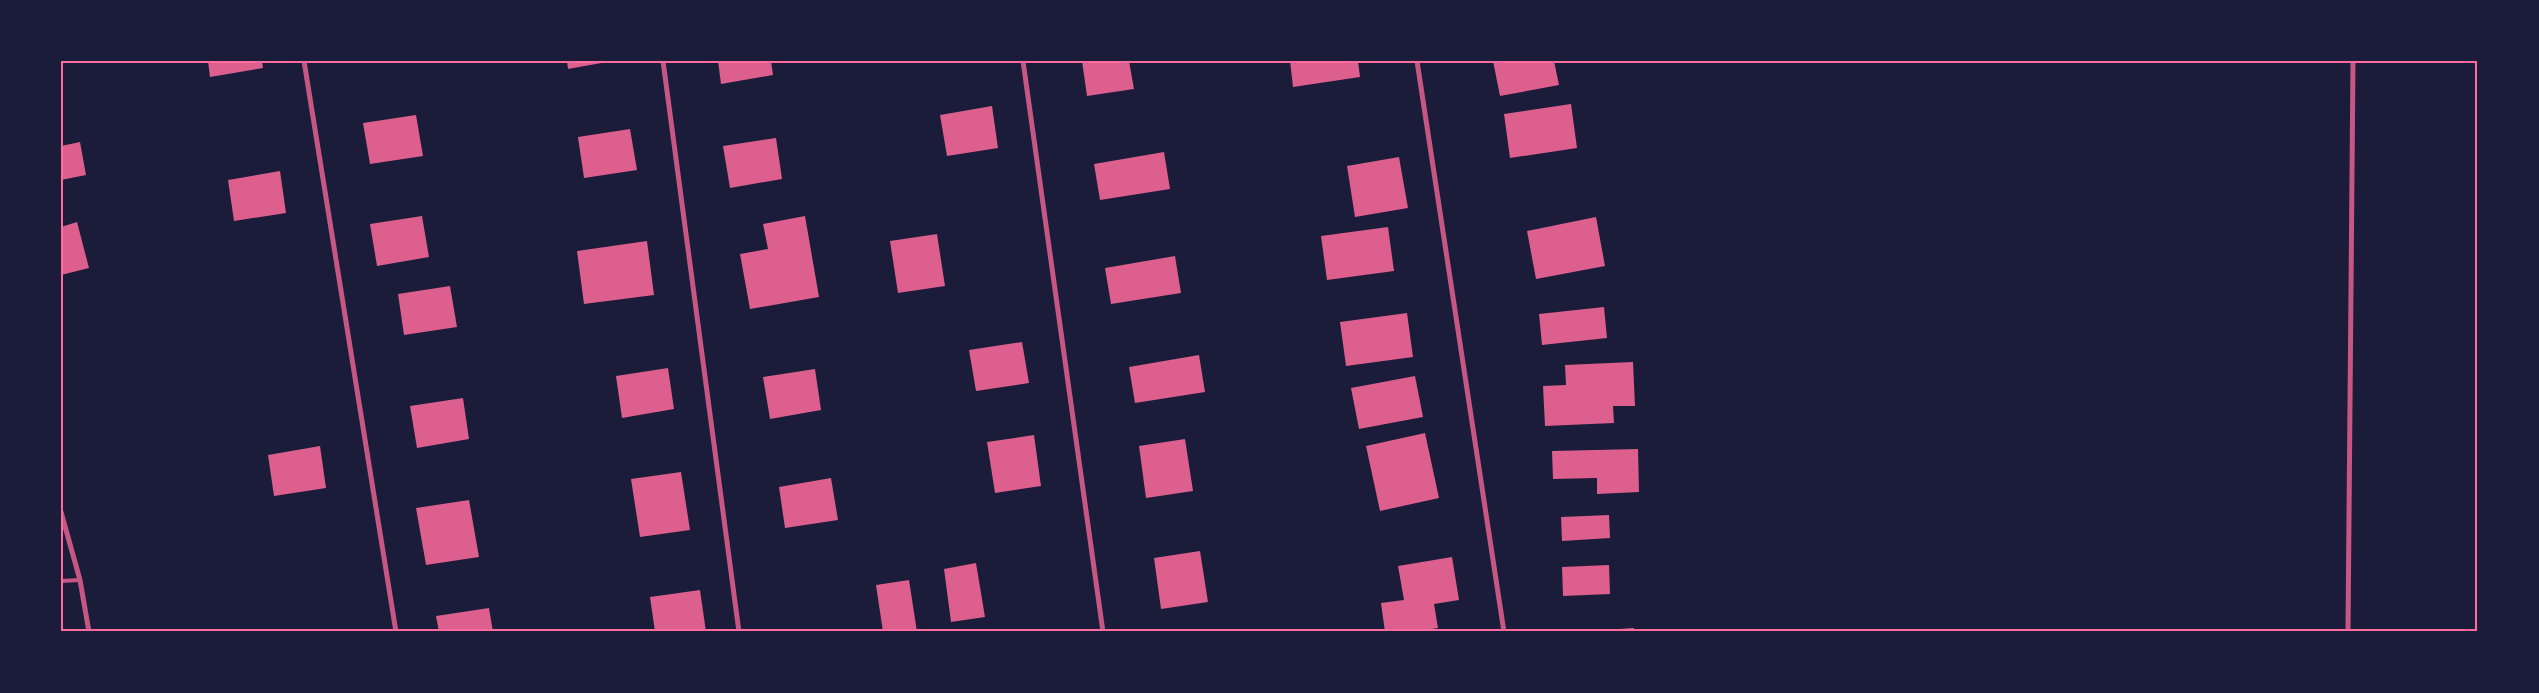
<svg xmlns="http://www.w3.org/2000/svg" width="2539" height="693" viewBox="0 0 2539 693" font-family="Manrope,sans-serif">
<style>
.building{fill:#dd5f8e}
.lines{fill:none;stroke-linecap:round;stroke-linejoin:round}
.service{stroke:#c65784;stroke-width:4}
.minor{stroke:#c65784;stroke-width:5}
.neatline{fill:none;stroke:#ff6b9d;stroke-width:2}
</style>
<rect width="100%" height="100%" fill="#1b1b3a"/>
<g class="building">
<path d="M208,61H262L263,68L210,77Z"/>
<path d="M567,61H607V62L568,69Z"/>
<path d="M718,61H771L773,75L721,84Z"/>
<path d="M1082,61H1129L1134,89L1087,96Z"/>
<path d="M1290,61H1358L1360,77L1293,87Z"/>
<path d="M1493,61H1554L1559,85L1500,96Z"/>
<path d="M1571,104L1577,148L1510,158L1504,114Z"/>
<path d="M992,106L998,148L947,156L940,115Z"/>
<path d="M416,115L423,156L370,164L363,123Z"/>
<path d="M630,129L637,170L584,178L578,137Z"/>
<path d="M776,138L782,179L730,188L723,146Z"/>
<path d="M80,142L86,175L61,180V146Z"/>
<path d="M1164,152L1170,189L1100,200L1094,164Z"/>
<path d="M1399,157L1408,208L1355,217L1347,166Z"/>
<path d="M280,171L286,213L234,221L228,180Z"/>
<path d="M422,216L429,257L377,266L370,224Z"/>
<path d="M805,216L819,297L750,309L740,254L768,249L763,224Z"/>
<path d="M1596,217L1605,266L1536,279L1527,231Z"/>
<path d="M77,222L89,268L61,275V227Z"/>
<path d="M1388,227L1394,271L1327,280L1321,236Z"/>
<path d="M937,234L945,286L898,293L890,241Z"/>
<path d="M647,241L654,295L584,304L577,251Z"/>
<path d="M1175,256L1181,293L1111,304L1105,268Z"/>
<path d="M450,286L457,327L404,335L398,294Z"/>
<path d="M1604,307L1607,338L1542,345L1539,314Z"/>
<path d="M1407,313L1413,357L1346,366L1340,322Z"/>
<path d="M1022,342L1029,383L976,391L969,350Z"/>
<path d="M1199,355L1205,392L1135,403L1129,367Z"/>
<path d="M1633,362L1635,406H1613L1614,423L1545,426L1543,386L1566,385L1565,365Z"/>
<path d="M668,368L674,409L622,418L616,376Z"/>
<path d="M815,369L821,410L770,419L763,377Z"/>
<path d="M1415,376L1423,417L1359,429L1351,388Z"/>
<path d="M463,398L469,439L417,448L410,406Z"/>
<path d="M1425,433L1439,498L1380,511L1366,446Z"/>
<path d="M1034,435L1041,486L995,493L987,442Z"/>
<path d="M1185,439L1193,491L1146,498L1139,446Z"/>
<path d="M320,446L326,488L274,496L268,455Z"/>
<path d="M1638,449L1639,492L1597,494V478L1553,479L1552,451Z"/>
<path d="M681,472L690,530L640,537L631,479Z"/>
<path d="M831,478L838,520L785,528L779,487Z"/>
<path d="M469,500L479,557L426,565L416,508Z"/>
<path d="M1609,515L1610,538L1562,541L1561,517Z"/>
<path d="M1200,551L1208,602L1161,609L1154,558Z"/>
<path d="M1452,557L1459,600L1434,604L1438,628L1414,632H1385L1381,603L1404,600L1398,566Z"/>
<path d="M976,563L985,617L951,622L944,569Z"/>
<path d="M1609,565L1610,594L1563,596L1562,567Z"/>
<path d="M909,580L917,632H883L876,585Z"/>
<path d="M700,590L706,632H655L650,597Z"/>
<path d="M489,608L493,632H439L436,616Z"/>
<path d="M1634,628V632H1604V630Z"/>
</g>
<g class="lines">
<path class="service" d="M61,581L80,580"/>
<g class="minor">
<path d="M304,61L396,632"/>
<path d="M663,61L739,632"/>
<path d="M1023,61L1103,632"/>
<path d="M1417,61L1504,632"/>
<path d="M61,512L80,580L89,632"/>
<path d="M2348,632L2353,61"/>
</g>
</g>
<rect width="2539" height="693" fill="none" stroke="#1b1b3a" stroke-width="125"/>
<rect x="62" y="62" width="2414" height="568" class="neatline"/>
</svg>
